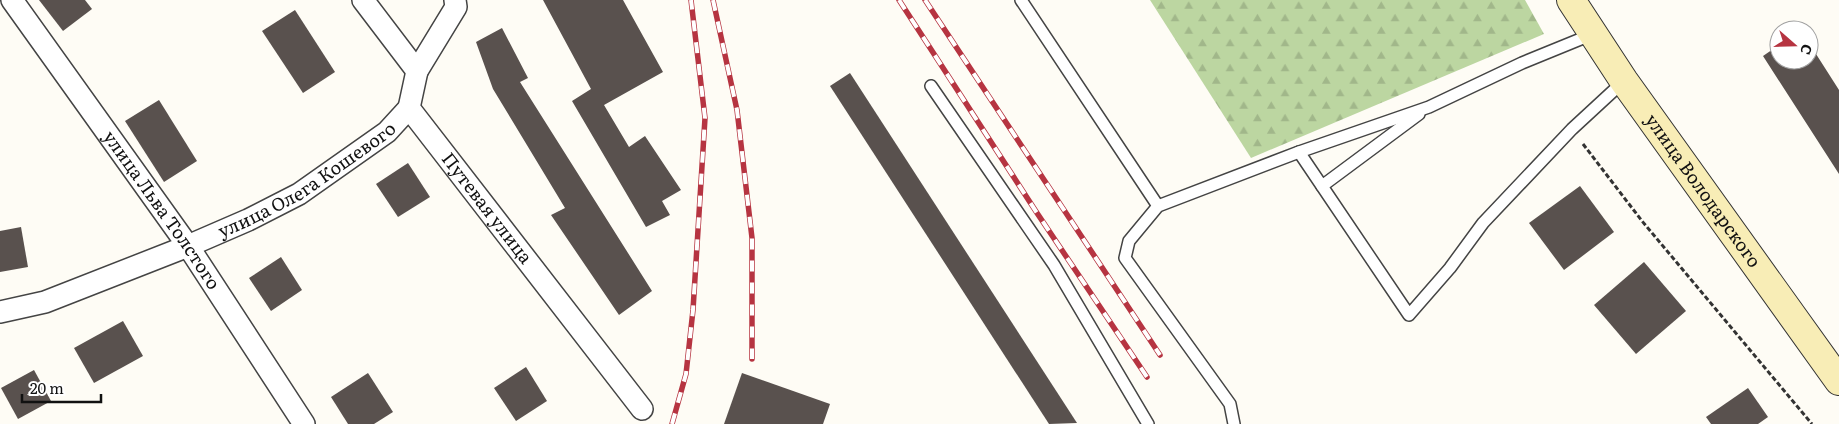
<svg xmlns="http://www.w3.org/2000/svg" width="1839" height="424" viewBox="0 0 1839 424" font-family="Literata,serif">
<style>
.forest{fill:url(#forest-firs)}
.building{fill:#59514e}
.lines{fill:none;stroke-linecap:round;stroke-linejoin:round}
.lane-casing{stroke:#444;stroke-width:14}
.street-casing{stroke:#444;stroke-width:24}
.secondary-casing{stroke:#333;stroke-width:30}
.path{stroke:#333;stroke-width:3;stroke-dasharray:5 2.5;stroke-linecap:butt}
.lane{stroke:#fff;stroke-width:11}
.street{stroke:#fff;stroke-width:21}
.secondary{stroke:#f8edb6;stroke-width:28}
.rail-casing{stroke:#b63441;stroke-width:5.5}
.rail{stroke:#fff;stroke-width:4;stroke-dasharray:11;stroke-linecap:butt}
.labels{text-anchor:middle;stroke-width:5;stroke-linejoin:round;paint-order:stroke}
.street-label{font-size:18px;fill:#111;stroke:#fff}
</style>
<defs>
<pattern id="forest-firs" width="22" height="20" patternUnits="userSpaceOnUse" patternTransform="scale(1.25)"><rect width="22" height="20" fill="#bcd6a1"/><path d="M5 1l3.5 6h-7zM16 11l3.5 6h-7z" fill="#a1b78a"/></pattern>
</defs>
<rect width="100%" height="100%" fill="#fefcf5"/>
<path class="forest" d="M1150,0H1525L1544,34L1251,158Z"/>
<g class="building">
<path d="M39,0H85L92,9L63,31Z"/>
<path d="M543,0H623L663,72L604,105L629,147L645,136L681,190L662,201L670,215L646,227L572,101L591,89Z"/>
<path d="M295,10L335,72L303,93L262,31Z"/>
<path d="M502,28L528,78L520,82L652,291L619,315L551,215L565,208L493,89L476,42Z"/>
<path d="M1809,43L1839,90V174L1763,56L1779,45V60H1809Z"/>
<path d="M850,73L1077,423L1049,424L830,86Z"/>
<path d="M159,100L197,161L164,182L125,121Z"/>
<path d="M408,163L430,197L398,217L376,184Z"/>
<path d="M1580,186L1614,232L1564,270L1529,223Z"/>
<path d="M21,227L28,267L0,272V231Z"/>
<path d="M281,257L302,290L271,311L249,278Z"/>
<path d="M1644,262L1686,311L1636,354L1594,305Z"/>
<path d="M123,321L143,356L94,383L74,348Z"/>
<path d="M526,367L547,401L516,421L494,388Z"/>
<path d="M34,370L51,401L18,419L1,388Z"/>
<path d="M368,373L393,412L374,424H348L331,397Z"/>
<path d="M742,373L830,404L823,424H724Z"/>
<path d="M1748,388L1768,417L1758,424H1711L1706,417Z"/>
</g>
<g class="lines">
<g class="lane-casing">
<g id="lane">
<path d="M1021,0L1158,206"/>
<path d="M1593,34L1522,63L1429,107L1299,152L1409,315L1450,268L1483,223L1572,129L1624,81"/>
<path d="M931,86L1054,265L1148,424"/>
<path d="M1322,186L1419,114"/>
<path d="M1234,424L1230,404L1125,258L1129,241L1158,206L1299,152"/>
</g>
</g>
<g class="street-casing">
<g id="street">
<path id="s1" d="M12,0L188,246L304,424"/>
<path id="s2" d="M363,0L417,71L409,108L642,409"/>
<path d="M417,71L456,7L455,0"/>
<path id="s3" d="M0,312L45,302L188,246L248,220L299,194L387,132L409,108"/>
</g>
</g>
<g class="secondary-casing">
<g id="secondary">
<path id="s4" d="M1571,0L1624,81L1839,381"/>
</g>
</g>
<path class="path" d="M1583,144L1642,221L1812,424"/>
<use href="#lane" class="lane"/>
<use href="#street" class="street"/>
<use href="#secondary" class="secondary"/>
<g class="rail-casing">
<g id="rail">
<path d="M713,0L737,110L752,238V359"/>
<path d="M899,0L1037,213L1147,377"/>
<path d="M925,0L1160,355"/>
<path d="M672,424L686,374L693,310L705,118L691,0"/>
</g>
</g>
<use href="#rail" class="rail"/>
</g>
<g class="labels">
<g class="street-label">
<text dy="6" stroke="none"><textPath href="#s3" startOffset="336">улица Олега Кошевого</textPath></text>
<text dy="6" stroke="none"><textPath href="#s4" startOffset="232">улица Володарского</textPath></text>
<text dy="6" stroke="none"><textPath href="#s2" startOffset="254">Путевая улица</textPath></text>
<text dy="6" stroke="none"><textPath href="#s1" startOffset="258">улица Льва Толстого</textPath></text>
</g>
</g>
<g transform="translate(1794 45) rotate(110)"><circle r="24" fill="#ffffff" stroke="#a0a0a0"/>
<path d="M0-4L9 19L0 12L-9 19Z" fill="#b63441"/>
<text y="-8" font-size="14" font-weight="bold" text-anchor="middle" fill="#111111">С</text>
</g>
<path d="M22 394v8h79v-8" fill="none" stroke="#111111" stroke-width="2.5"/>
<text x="30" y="394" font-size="15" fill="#111111" stroke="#ffffff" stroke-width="4" paint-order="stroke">20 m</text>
</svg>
